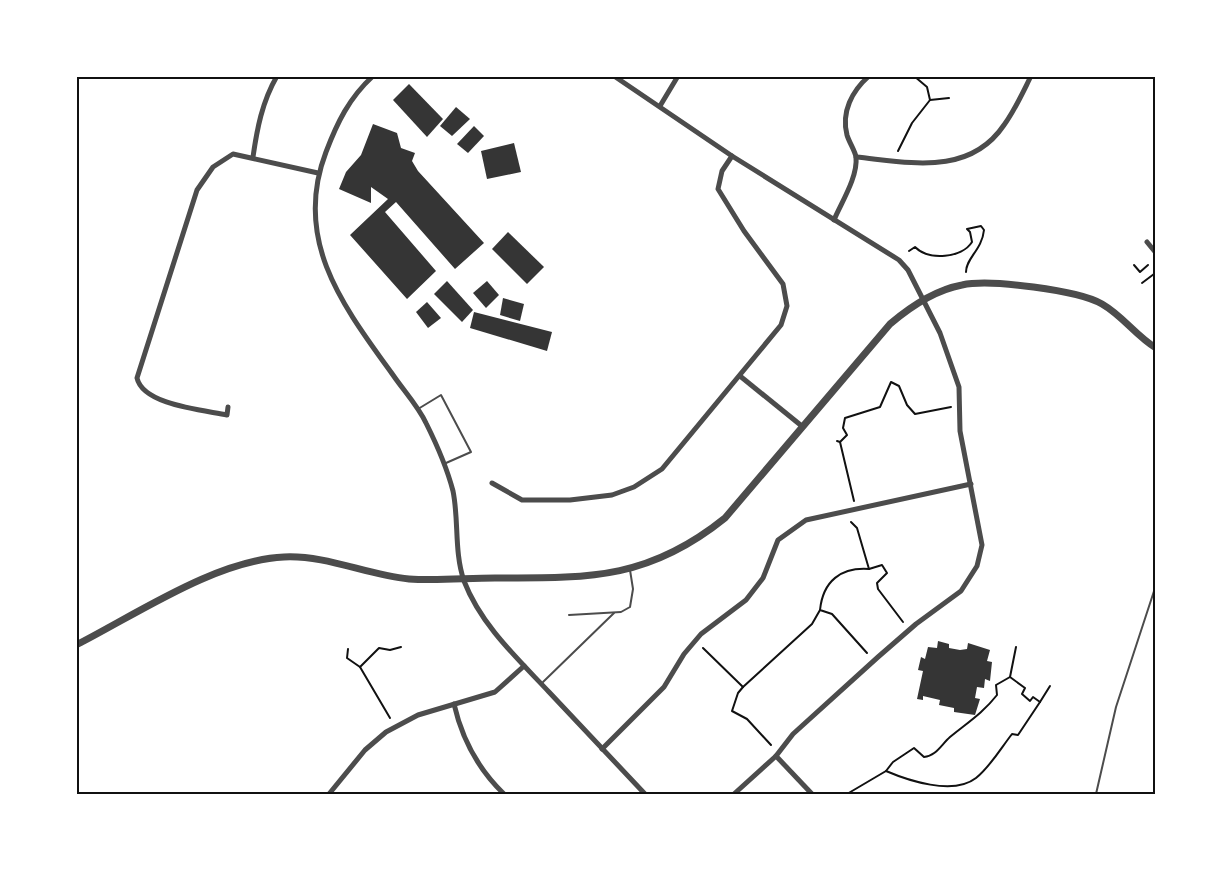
<svg xmlns="http://www.w3.org/2000/svg" width="1232" height="871" viewBox="0 0 1232 871" font-family="'Zilla Slab',serif">
<style>
.building{fill:#353535}
.lines{fill:none;stroke-linecap:round;stroke-linejoin:round}
.path{stroke:#111;stroke-width:2}
.service{stroke:#4c4c4c;stroke-width:2}
.minor{stroke:#4c4c4c;stroke-width:5}
.tertiary{stroke:#4c4c4c;stroke-width:7}
.neatline{fill:none;stroke:#111;stroke-width:2}
</style>
<rect width="100%" height="100%" fill="#fff"/>
<g class="building">
<path d="M409,84L443,119L427,137L393,100Z"/>
<path d="M456,107L470,119L452,136L440,126Z"/>
<path d="M373,124L397,133L401,148L415,153L412,161L418,171L484,243L455,269L396,202L385,212L436,271L407,299L350,235L388,199L371,187V203L339,189L346,172L361,155Z"/>
<path d="M474,126L484,136L468,153L457,144Z"/>
<path d="M514,143L521,172L487,179L481,151Z"/>
<path d="M508,232L544,267L527,284L492,249Z"/>
<path d="M447,281L473,310L462,322L434,294Z"/>
<path d="M487,281L499,295L486,308L473,293Z"/>
<path d="M503,298L524,304L520,321L500,315Z"/>
<path d="M427,302L441,318L428,328L416,312Z"/>
<path d="M474,312L552,332L547,351L470,328Z"/>
<path d="M938,641L949,644V648L960,650L967,649L968,643L990,650L987,661L992,662L990,681L985,679L984,688L977,687L975,698L980,699L975,715L954,712V708L939,705L940,700L923,696V700L917,699L923,671L918,670L921,657L925,659L928,647L937,648Z"/>
</g>
<g class="lines">
<g class="path">
<path d="M914,76L927,87L930,100"/>
<path d="M898,151L912,123L930,100L949,98"/>
<path d="M909,251L915,247C929,261 962,258 972,242L970,232L967,229L981,226L984,230C982,250 966,258 966,272"/>
<path d="M1134,265L1140,272L1148,265"/>
<path d="M1142,283L1154,274"/>
<path d="M837,441L840,442L854,501"/>
<path d="M840,442L847,435L843,428L845,418L880,407L891,382L899,386L907,405L915,414L951,407"/>
<path d="M851,522L857,528L869,569L882,565L887,573L877,583L878,589L903,622"/>
<path d="M703,648L743,687L812,624L820,610"/>
<path d="M348,649L347,658L360,667L390,718"/>
<path d="M867,653L832,614L820,610C823,581 841,567 869,569"/>
<path d="M360,667L379,648L390,650L401,647"/>
<path d="M743,687L738,693L732,711L747,719L771,745"/>
<path d="M1040,702L1050,686"/>
<path d="M886,771L893,762L914,748L924,757C936,756 941,745 950,737C967,723 983,713 997,695L996,685L1010,677"/>
<path d="M847,794L886,771C907,780 953,796 976,778C990,767 1001,748 1012,734L1018,735L1040,702L1033,697L1030,701L1022,694L1025,688L1010,677L1016,647"/>
</g>
<g class="service">
<path d="M418,409L441,395L471,452L446,463"/>
<path d="M569,615L621,612L630,607L633,589L630,570"/>
<path d="M543,682L614,613"/>
<path d="M1096,794L1116,707L1156,585"/>
</g>
<g class="minor">
<path d="M373,76C349,98 337,123 326,152C292,241 344,307 393,375C404,391 418,406 426,423C437,445 447,468 453,491C459,520 454,552 464,581C481,625 517,658 549,692C581,726 613,760 645,794"/>
<path d="M614,76L732,156L899,260L908,270L940,333L959,387L960,431L982,545L977,566L961,591L916,624L878,657L793,734L776,756L734,794"/>
<path d="M660,106L678,76"/>
<path d="M253,157C257,129 262,102 277,76"/>
<path d="M856,157C908,162 969,177 1004,125C1015,110 1023,92 1031,76"/>
<path d="M834,220C841,203 858,177 856,157C855,151 849,142 847,135C841,112 852,91 869,76"/>
<path d="M1147,242L1156,253"/>
<path d="M740,376L803,427"/>
<path d="M228,407L227,415C203,410 143,405 137,378L197,190L213,167L233,154L318,173"/>
<path d="M492,483L522,500H570L612,495L634,487L662,469L781,325L787,306L783,284L744,231L718,189L722,171L732,156"/>
<path d="M454,704C462,739 478,769 504,794"/>
<path d="M602,749L664,687L684,654L701,634L746,600L763,578L778,540L806,520L971,484"/>
<path d="M776,756L812,794"/>
<path d="M329,794L365,750L386,732L418,715L495,692L524,666"/>
</g>
<path class="tertiary" d="M76,645C137,614 216,560 284,557C328,555 366,575 409,579C437,581 467,578 495,578C589,578 648,580 725,518L890,324C910,307 935,290 962,285C990,279 1078,290 1102,304C1123,316 1136,336 1156,348"/>
</g>
<rect width="1232" height="871" fill="none" stroke="#ffffff" stroke-width="156"/>
<rect x="78" y="78" width="1076" height="715" class="neatline"/>
</svg>
